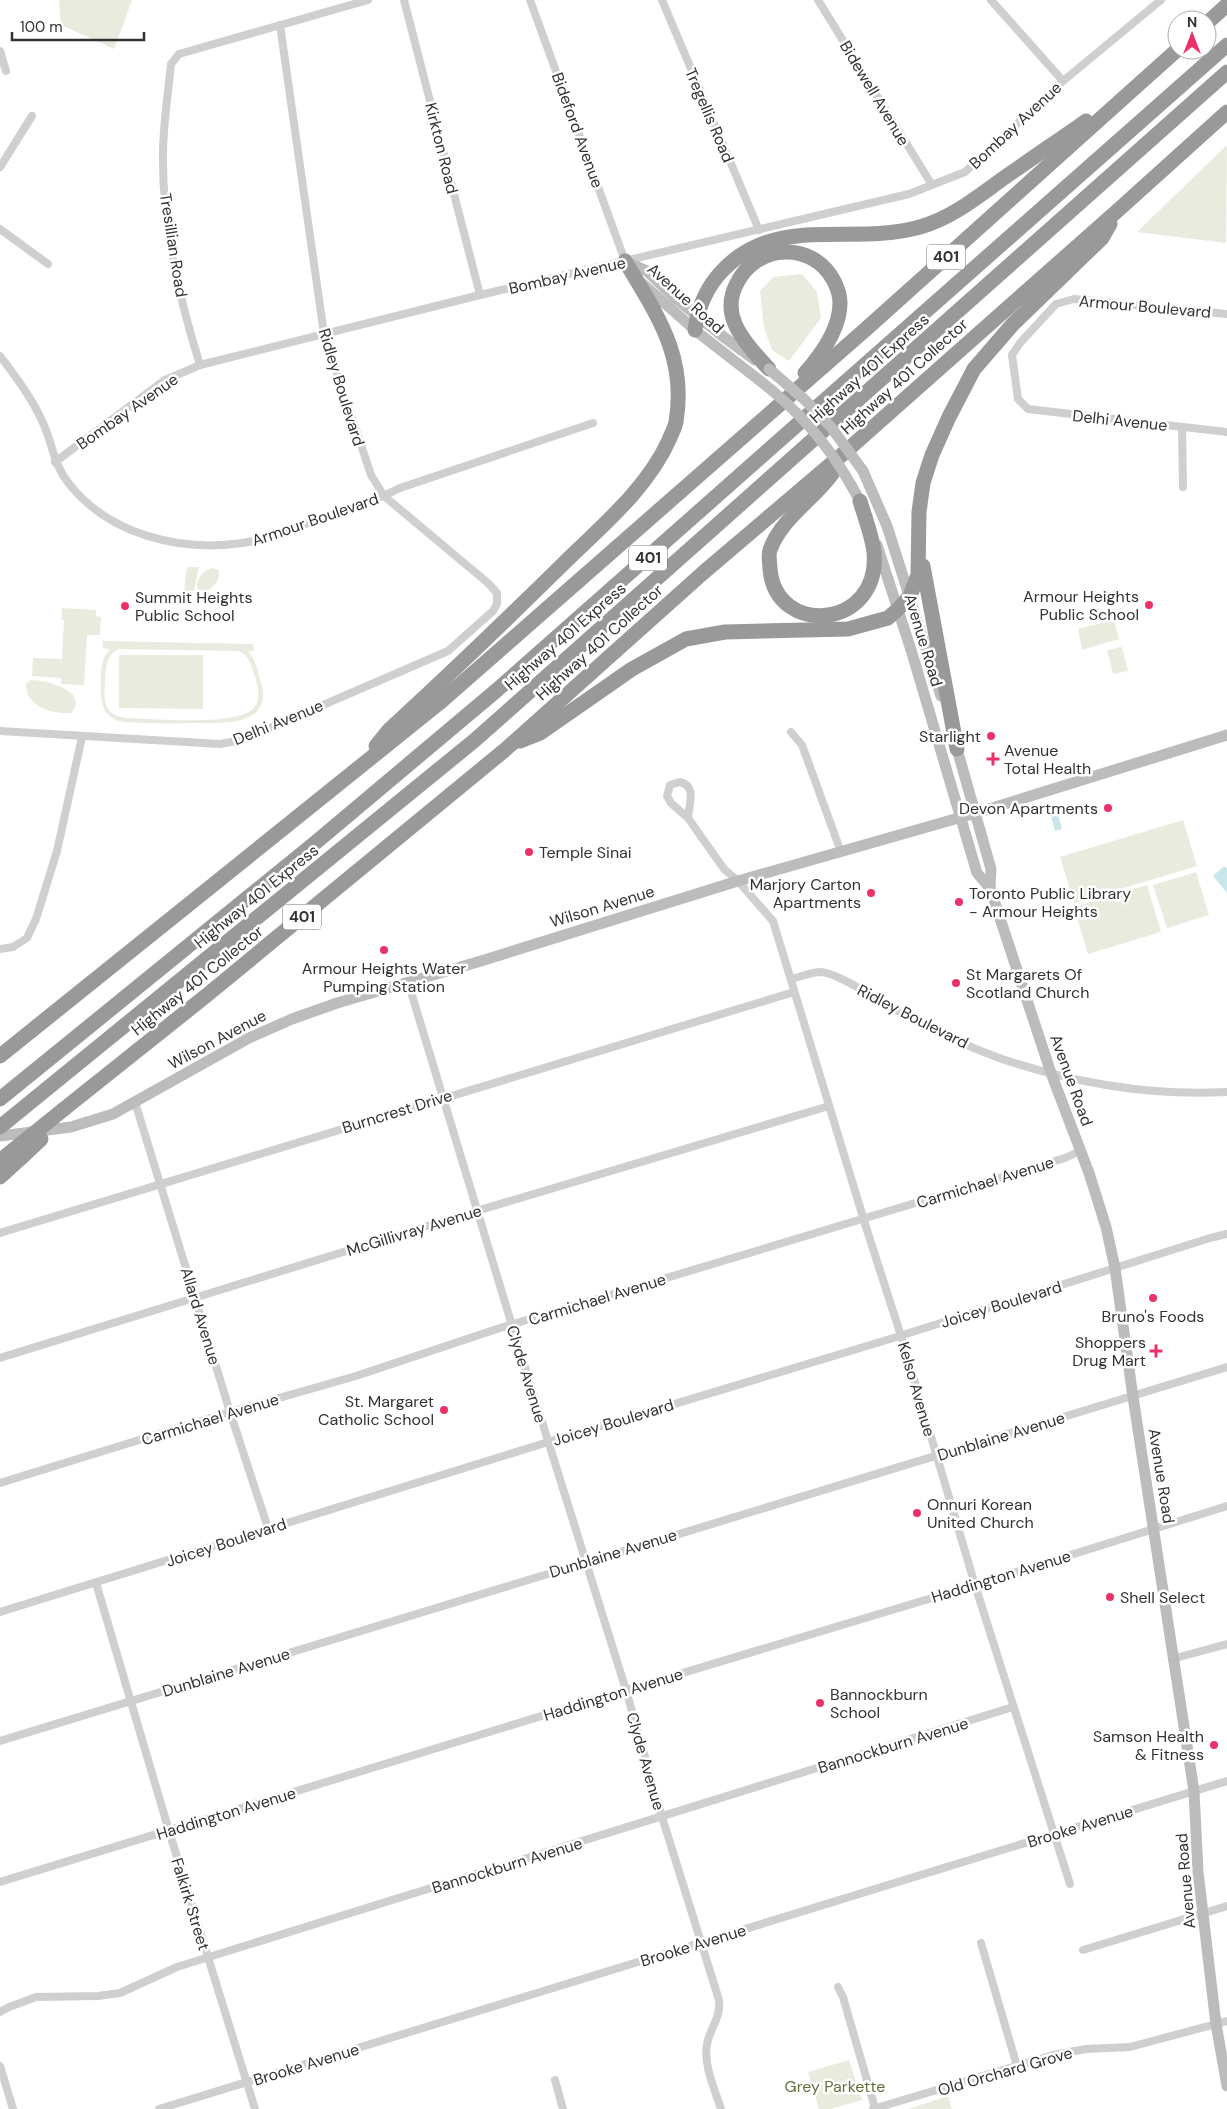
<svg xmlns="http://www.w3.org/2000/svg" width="1227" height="2109" viewBox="0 0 1227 2109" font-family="'DM Sans',sans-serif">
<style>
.green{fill:#e8ebdd;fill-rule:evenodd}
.water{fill:#c9e6ec}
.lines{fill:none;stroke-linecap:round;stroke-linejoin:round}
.street{stroke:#cfcfcf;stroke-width:8}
.secondary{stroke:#bcbcbc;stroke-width:11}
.highway{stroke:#999;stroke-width:15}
.secondary-bridge{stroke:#bcbcbc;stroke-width:11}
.highway-bridge{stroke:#999;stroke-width:15}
.poi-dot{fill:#eb3168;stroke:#fff;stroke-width:2}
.labels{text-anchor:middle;stroke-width:5;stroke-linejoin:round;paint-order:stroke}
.shield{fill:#fff;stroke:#707070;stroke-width:1}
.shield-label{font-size:15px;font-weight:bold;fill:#323232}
.street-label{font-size:16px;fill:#323232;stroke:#fff}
.poi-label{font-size:16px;fill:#323232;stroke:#fff;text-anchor:start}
.park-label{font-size:16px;fill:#60703d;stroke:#fff}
</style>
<rect width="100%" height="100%" fill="#fff"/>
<g class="green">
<path d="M59,0H132L114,49L61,25Z"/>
<path d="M1227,145L1226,243L1137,232Z"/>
<path d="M802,274L817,292L821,318L789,361L772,350L764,328L760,291L773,277Z"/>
<path d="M187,567H199L194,591H184Z"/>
<path d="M212,568L219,570C220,581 215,585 207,591L198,590C195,579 202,572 212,568Z"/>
<path d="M62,608L96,610V616L101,617L100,635H87L84,685L61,684V678L32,676L33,658L62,659L64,620L61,619Z"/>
<path d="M1114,620L1119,639L1082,650L1078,629Z"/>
<path d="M103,641L253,644L254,651H248C256,660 258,672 261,683C274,727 220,723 193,723C170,724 146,723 123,722C100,717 100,699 101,678C101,667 102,658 110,649L103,648ZM119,649L239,651C251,657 252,669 256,680C259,691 261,700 253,709C236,726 152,719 127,718C102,715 104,699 105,680C106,667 106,655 119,649Z"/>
<path d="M1122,647L1128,671L1113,674L1107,650Z"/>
<path d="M119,655H203V709L119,708Z"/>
<path d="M31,680C46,680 90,691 71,713C51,714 26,707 26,684Z"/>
<path d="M1183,820L1197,866L1074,903L1060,857Z"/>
<path d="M1196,872L1209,915L1167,928L1153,885Z"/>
<path d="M1147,885L1161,932L1088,954L1074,907Z"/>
<path d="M849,2060L862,2100L831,2109H819L808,2072Z"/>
<path d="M948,2096L952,2109H908Z"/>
</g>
<g class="water">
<path d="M1058,814L1062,829L1055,831L1051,816Z"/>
<path d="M1224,866L1227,869V893L1213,876Z"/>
</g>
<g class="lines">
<g class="street">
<path d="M404,0L480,295"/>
<path d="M530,0L625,261"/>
<path d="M662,0L759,230"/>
<path d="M818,0L932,185"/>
<path d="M991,0L1063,81"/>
<path d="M0,51L6,71"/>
<path d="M0,167L32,116"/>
<path d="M0,229L48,264"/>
<path d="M1227,314L1074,299L1056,304L1020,343L1012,355L1018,399L1028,409L1227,432"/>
<path d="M0,356C16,377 32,398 43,423C53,444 53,465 70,485C110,535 181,552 242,543C270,539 296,527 322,518C349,509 375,501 400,488L593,423"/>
<path d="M200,365C179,298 162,225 163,155C163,125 168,94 171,64L179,54L368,0"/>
<path d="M1182,427L1183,487"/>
<path d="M55,462L165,380L200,365L480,295L909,194L965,172L1063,81L1161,0"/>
<path d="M0,731L220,744L242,740L448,651L493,611L497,604V593L488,583L384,496L371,475L324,334L280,25"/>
<path d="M791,732L802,745L841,852"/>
<path d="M680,782C697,786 689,804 688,818L671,803L667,796L670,785Z"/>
<path d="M688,818L724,869L738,881L773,921L866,1227L903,1342L975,1585L1070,1884"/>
<path d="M0,949L13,947L27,938L36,919L57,851L82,737"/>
<path d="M791,979C800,977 812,972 821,972C840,973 892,1009 912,1019C941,1034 971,1048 1002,1059C1074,1083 1151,1096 1227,1092"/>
<path d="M408,982L514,1332L626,1690L662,1817L719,2000C721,2018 710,2028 707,2044C703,2065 715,2090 721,2109"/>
<path d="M135,1102L230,1412L268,1528"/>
<path d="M0,1233L794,992"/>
<path d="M0,1358L463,1215L829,1106"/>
<path d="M0,1483L230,1412L356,1376L500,1328L1065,1158L1080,1151"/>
<path d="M96,1583L169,1831L255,2109"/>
<path d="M0,1612L558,1439L890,1339L1210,1238L1227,1234"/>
<path d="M1172,1659L1227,1644"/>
<path d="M0,1741L1227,1367"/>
<path d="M0,1882L626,1690L975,1585L1227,1506"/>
<path d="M981,1943L1017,2066"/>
<path d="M1083,1950L1227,1906"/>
<path d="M838,1987L843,1997L875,2108"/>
<path d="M0,2012L9,2007L36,1997L98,1996L120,1993L177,1967L1013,1707"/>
<path d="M0,2066L13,2109"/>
<path d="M555,2080L563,2109"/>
<path d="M159,2109L1227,1781"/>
<path d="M873,2109L1053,2055L1086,2049L1130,2047L1227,2021"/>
</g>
<g class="secondary">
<path d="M625,261L647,271L675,298L721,335L755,360"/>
<path d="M643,284L696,331L759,380"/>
<path d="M863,471L887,526L941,696"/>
<path d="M851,485L864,508"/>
<path d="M877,545L912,653L977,873L990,888"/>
<path d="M955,742L991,869L990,888L1051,1073L1089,1173L1106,1227L1115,1268L1133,1397L1194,1791L1198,1872L1216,2024L1227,2086"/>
<path d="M0,1136L71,1127L113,1114L249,1038L292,1019L337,1003L481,961L738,881L976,813L1227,735"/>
</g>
<g class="highway">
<path d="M1207,23L1227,5"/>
<path d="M695,330C698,307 707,286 724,269C778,214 853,246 920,227C956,217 984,191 1014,171C1038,154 1062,138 1086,121"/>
<path d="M769,369C757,356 742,340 735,324C729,310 730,296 737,283C757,243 813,241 834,281C837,287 840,296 840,303C840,328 821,355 805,373"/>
<path d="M834,471C816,498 781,518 770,550C768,555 770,563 770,569C776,638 881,629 874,552C872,535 865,518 860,501"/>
<path d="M923,566L957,749"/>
<path d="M520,741L540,733L632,669L686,639L725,632L848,629L888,618L897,610L910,596L918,575L919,512L923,483L932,455L949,417L974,369L1013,324L1102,238L1110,224"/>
<path d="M376,746L389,730C447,677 503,623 559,568C598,529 646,491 669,440C671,434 675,428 676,422C687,356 657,315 625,261"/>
<path d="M0,1056L438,704L866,329L1177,50"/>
<path d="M0,1099L315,843L497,690L1227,45"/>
<path d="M64,1109L207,995L506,749L704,572L844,453L1116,212L1227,112"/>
<path d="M0,1127L475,740L1227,72"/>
<path d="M0,1177L22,1157"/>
</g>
<g class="secondary-bridge">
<path d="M769,369L805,400L831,427L863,471"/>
<path d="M759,380C797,409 828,444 851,485"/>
</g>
<g class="highway-bridge">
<path d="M22,1157L41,1139"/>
<path d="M2,1159L64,1109"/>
</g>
</g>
<g class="poi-dot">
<circle cx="1149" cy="605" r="5"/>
<circle cx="125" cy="606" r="5"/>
<circle cx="991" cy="736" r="5"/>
<path d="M990.5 751.5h5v5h5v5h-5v5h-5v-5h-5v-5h5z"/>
<circle cx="1108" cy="808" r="5"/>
<circle cx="529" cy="852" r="5"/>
<circle cx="871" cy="893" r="5"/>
<circle cx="959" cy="902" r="5"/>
<circle cx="384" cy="950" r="5"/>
<circle cx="956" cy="983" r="5"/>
<circle cx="1153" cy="1298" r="5"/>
<path d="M1153.5 1343.5h5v5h5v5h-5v5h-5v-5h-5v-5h5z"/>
<circle cx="444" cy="1410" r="5"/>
<circle cx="917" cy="1513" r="5"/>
<circle cx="1110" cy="1597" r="5"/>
<circle cx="820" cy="1703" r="5"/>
<circle cx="1214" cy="1745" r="5"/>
</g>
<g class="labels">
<g class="shield">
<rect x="927" y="244.5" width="38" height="25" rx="4"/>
<rect x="629" y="545.5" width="38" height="25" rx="4"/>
<rect x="283" y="904.5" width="38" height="25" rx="4"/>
</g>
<g class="shield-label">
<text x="946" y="262">401</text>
<text x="648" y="563">401</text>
<text x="302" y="922">401</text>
</g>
<g class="street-label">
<text transform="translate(875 93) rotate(59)" y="6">Bidewell Avenue</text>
<text transform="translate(710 115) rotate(67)" y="6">Tregellis Road</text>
<text transform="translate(1015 125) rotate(-43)" y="6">Bombay Avenue</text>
<text transform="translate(578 130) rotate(70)" y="6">Bideford Avenue</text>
<text transform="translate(442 148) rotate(76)" y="6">Kirkton Road</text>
<text transform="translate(174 245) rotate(81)" y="6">Tresillian Road</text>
<text transform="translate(567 275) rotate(-13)" y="6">Bombay Avenue</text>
<text transform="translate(686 298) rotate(42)" y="6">Avenue Road</text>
<text transform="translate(1145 306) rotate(5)" y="6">Armour Boulevard</text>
<text transform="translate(869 368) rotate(-42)" y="6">Highway 401 Express</text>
<text transform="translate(904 376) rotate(-42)" y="6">Highway 401 Collector</text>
<text transform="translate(342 387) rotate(73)" y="6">Ridley Boulevard</text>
<text transform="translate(127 411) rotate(-35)" y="6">Bombay Avenue</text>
<text transform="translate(1120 420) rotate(6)" y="6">Delhi Avenue</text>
<text transform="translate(315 519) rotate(-19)" y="6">Armour Boulevard</text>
<text transform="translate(565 636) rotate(-41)" y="6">Highway 401 Express</text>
<text transform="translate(924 640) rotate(73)" y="6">Avenue Road</text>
<text transform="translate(599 642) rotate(-42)" y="6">Highway 401 Collector</text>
<text transform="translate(278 722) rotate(-22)" y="6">Delhi Avenue</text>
<text transform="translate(256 896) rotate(-39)" y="6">Highway 401 Express</text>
<text transform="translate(602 906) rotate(-17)" y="6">Wilson Avenue</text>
<text transform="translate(197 980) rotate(-39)" y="6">Highway 401 Collector</text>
<text transform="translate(913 1016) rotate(27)" y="6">Ridley Boulevard</text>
<text transform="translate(217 1039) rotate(-28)" y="6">Wilson Avenue</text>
<text transform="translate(1072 1080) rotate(70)" y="6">Avenue Road</text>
<text transform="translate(397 1111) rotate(-17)" y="6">Burncrest Drive</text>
<text transform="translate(985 1182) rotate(-17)" y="6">Carmichael Avenue</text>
<text transform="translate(414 1230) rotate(-17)" y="6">McGillivray Avenue</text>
<text transform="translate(597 1299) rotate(-17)" y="6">Carmichael Avenue</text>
<text transform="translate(1001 1304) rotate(-17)" y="6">Joicey Boulevard</text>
<text transform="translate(201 1316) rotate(73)" y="6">Allard Avenue</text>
<text transform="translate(527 1374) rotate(73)" y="6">Clyde Avenue</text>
<text transform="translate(917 1389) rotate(74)" y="6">Kelso Avenue</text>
<text transform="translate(210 1419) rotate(-17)" y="6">Carmichael Avenue</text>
<text transform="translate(613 1422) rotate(-17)" y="6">Joicey Boulevard</text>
<text transform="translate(1001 1436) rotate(-17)" y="6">Dunblaine Avenue</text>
<text transform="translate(1162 1476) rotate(81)" y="6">Avenue Road</text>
<text transform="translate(226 1542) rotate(-18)" y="6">Joicey Boulevard</text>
<text transform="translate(613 1553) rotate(-17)" y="6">Dunblaine Avenue</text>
<text transform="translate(1001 1576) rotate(-17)" y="6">Haddington Avenue</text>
<text transform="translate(226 1672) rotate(-17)" y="6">Dunblaine Avenue</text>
<text transform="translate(613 1694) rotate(-17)" y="6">Haddington Avenue</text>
<text transform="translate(893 1745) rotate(-17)" y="6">Bannockburn Avenue</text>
<text transform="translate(646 1761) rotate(74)" y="6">Clyde Avenue</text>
<text transform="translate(226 1813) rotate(-17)" y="6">Haddington Avenue</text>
<text transform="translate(1080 1826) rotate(-17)" y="6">Brooke Avenue</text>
<text transform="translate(507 1865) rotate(-17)" y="6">Bannockburn Avenue</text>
<text transform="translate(1185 1881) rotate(-95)" y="6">Avenue Road</text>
<text transform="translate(191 1904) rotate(73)" y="6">Falkirk Street</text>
<text transform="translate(693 1945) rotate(-17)" y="6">Brooke Avenue</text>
<text transform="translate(306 2064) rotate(-17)" y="6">Brooke Avenue</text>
<text transform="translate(1005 2071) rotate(-16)" y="6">Old Orchard Grove</text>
</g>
<g class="poi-label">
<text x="1139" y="602" text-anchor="end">Armour Heights<tspan x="1139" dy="18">Public School</tspan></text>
<text x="135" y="603">Summit Heights<tspan x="135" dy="18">Public School</tspan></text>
<text x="981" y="742" text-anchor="end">Starlight</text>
<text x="1004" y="756">Avenue<tspan x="1004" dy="18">Total Health</tspan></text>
<text x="1098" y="814" text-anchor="end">Devon Apartments</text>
<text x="539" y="858">Temple Sinai</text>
<text x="861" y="890" text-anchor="end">Marjory Carton<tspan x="861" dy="18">Apartments</tspan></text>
<text x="969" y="899">Toronto Public Library<tspan x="969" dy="18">- Armour Heights</tspan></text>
<text x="384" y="974" text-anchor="middle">Armour Heights Water<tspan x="384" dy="18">Pumping Station</tspan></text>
<text x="966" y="980">St Margarets Of<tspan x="966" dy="18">Scotland Church</tspan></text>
<text x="1153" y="1322" text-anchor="middle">Bruno's Foods</text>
<text x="1146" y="1348" text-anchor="end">Shoppers<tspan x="1146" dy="18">Drug Mart</tspan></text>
<text x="434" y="1407" text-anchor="end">St. Margaret<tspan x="434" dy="18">Catholic School</tspan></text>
<text x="927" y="1510">Onnuri Korean<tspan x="927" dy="18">United Church</tspan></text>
<text x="1120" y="1603">Shell Select</text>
<text x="830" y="1700">Bannockburn<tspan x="830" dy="18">School</tspan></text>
<text x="1204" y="1742" text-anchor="end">Samson Health<tspan x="1204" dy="18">&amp; Fitness</tspan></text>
</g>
<g class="park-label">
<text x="835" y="2092">Grey Parkette</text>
</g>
</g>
<g transform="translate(1192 35)"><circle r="24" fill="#ffffff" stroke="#adadad"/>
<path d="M0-4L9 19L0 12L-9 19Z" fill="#eb3168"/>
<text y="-8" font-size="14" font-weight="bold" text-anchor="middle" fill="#323232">N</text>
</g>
<path d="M12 32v8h132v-8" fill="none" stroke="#323232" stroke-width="2.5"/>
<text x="20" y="32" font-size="15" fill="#323232" stroke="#ffffff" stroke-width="4" paint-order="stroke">100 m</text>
</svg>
